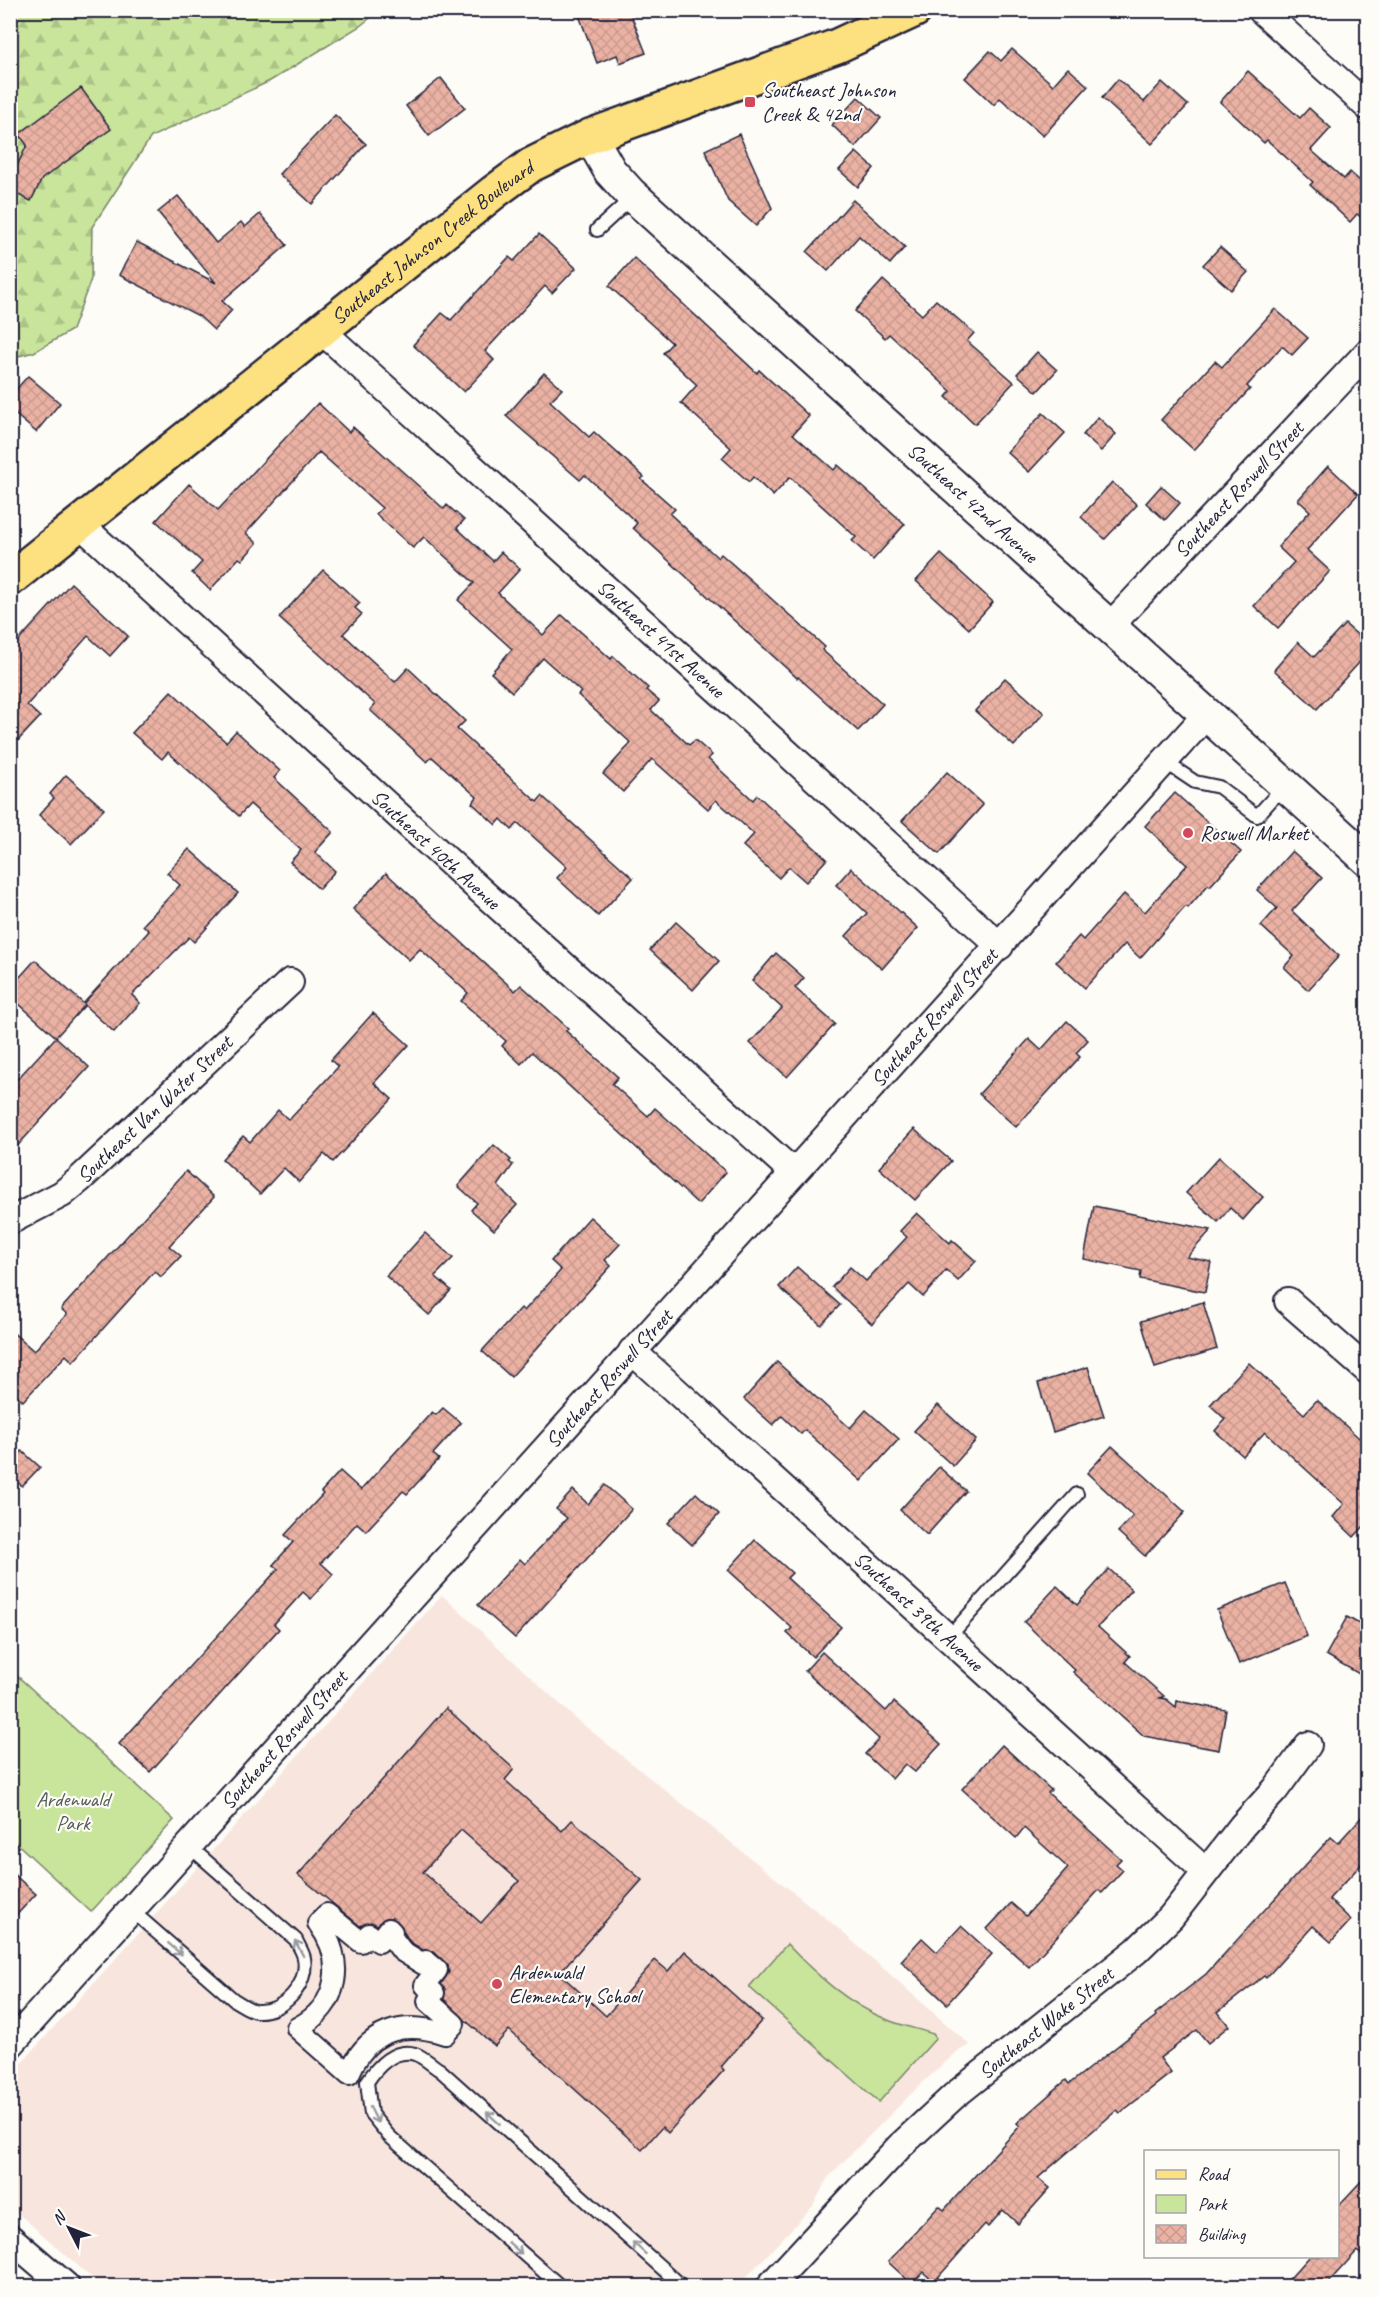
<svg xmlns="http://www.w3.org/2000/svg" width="1378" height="2297" viewBox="0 0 1378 2297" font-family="Caveat,sans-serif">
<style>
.built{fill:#f8e6de}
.forest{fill:url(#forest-firs);stroke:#76836b;stroke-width:1.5}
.park{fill:#c9e49b;stroke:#76836b;stroke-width:1.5}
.building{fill:url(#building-cross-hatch);stroke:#22223b;stroke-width:1.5;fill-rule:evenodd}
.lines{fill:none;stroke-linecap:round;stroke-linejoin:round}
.service-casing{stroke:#22223b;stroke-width:16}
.pedestrian-casing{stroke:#22223b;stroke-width:24}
.minor-casing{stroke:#22223b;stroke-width:30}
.tertiary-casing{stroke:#22223b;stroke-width:36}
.primary-casing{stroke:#22223b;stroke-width:38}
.service{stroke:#fdfcf7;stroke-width:12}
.pedestrian{stroke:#fdfcf7;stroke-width:20}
.minor{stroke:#fdfcf7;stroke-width:26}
.tertiary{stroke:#fdfcf7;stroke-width:32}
.primary{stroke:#fde080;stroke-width:33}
.oneway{stroke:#9a9aa2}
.poi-dot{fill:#d1495b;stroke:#fdfcf7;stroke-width:2}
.labels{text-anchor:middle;stroke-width:4.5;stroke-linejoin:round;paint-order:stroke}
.poi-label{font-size:21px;fill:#22223b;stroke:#fdfcf7;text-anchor:start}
.street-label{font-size:21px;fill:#22223b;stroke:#fdfcf7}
.park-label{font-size:21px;fill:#545c58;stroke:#fdfcf7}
</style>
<defs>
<pattern id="forest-firs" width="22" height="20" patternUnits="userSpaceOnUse" patternTransform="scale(1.5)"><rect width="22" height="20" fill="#c9e49b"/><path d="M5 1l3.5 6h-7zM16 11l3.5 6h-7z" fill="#acc386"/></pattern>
<pattern id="building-cross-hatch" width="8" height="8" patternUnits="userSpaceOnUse" patternTransform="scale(1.5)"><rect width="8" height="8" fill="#ebb2a4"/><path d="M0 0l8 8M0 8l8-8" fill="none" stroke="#c9998e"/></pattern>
</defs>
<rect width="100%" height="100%" fill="#fdfcf7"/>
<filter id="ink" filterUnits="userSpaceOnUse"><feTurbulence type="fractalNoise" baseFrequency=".0167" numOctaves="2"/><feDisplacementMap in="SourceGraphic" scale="12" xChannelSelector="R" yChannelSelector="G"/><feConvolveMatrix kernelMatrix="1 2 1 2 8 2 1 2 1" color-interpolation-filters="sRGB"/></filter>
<g filter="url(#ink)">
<path class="built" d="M442,1595L576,1719L833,1924L970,2045L958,2051L919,2086L845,2160L827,2179L813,2206L738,2286H101L11,2207V2075Z"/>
<path class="forest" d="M10,11H379L360,26L270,81L151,137L92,227L91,279L72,330L34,352L11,358Z"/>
<g class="park">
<path d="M11,1670L174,1820L91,1912L11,1838Z"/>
<path d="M787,1944C816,1975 848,2004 888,2020C903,2026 918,2029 933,2034L936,2038L879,2102L749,1987Z"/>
</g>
<g class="building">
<path d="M577,10H629L646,53L620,63L617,55L597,63Z"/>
<path d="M1012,49L1053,85L1068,68L1088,86L1043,136L1000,98L994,105L965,78L990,51L1001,61Z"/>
<path d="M1248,71L1300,118L1309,108L1331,128L1311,150L1344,179L1350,172L1368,188V223L1357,214L1350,222L1310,185L1313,182L1267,140L1264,143L1220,102Z"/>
<path d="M441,78L465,108L429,136L406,106Z"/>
<path d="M1118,79L1144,102L1162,82L1188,105L1152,144L1102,98Z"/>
<path d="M81,88L111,129L42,179L31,201L10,191V180L27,145L19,134Z"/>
<path d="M858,97L881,118L855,147L832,125Z"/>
<path d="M335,115L366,144L312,204L279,174Z"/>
<path d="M739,134L772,208L756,226L728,201L705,150Z"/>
<path d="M856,152L874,168L858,187L839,170Z"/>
<path d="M178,196L216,243L241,222L245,227L260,214L287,245L222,301L232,310L214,330L199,316L119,275L137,242L216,283L158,212Z"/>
<path d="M853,200L905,247L890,264L859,236L828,271L807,252Z"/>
<path d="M539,234L576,268L552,293L545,286L485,351L494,360L464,392L413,345L442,313L451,320L509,257L514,261Z"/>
<path d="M1220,247L1248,272L1231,290L1203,265Z"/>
<path d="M634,258L757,373L759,370L809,416L793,434L834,470L838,465L905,524L873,560L852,541L856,537L790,477L773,496L753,477L749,482L722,458L731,448L681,403L697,385L663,353L672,343L609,286Z"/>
<path d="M883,280L922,315L936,300L974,333L967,341L1014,382L975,424L946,397L951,391L889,334L885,338L855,311Z"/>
<path d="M1275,309L1308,338L1292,355L1282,346L1247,386L1250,389L1194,450L1161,420L1215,361L1222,367Z"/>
<path d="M1037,352L1057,370L1037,392L1017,374Z"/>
<path d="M544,373L562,389L550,401L589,437L594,432L644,477L641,479L675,509L670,514L718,558L721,554L755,584L825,647L822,650L883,704L858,731L798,677L797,678L633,528L637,523L585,475L580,480L506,416Z"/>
<path d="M28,376L60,403L36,432L10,410V396Z"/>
<path d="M318,403L349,432L353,427L444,509L447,505L464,520L457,528L493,561L501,552L520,569L498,593L543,635L562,615L611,659L613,656L648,688L646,690L659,701L651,710L689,745L695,740L712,755L708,759L753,800L757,795L827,859L806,882L789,867L779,878L743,846L754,834L716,800L708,809L652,759L623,792L603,774L631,743L578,695L581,692L543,658L512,692L491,673L512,649L458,600L474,583L424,537L413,548L376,514L382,508L319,452L246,533L257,543L242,560L239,558L210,590L192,573L202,562L156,521L189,484L218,510Z"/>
<path d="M1043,413L1065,433L1029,472L1007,452Z"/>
<path d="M1098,417L1116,434L1101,451L1083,435Z"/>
<path d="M1328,466L1358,494L1307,550L1330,571L1278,628L1254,606L1294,562L1278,547L1310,511L1298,500Z"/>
<path d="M1112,482L1137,505L1105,539L1081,517Z"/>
<path d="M1161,486L1180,503L1165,520L1146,503Z"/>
<path d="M941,554L993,602L969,629L916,581Z"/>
<path d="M323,570L360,603L355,608L362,614L343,634L395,682L408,668L465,721L457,729L537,802L542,796L633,878L598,916L557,878L567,867L518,823L512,830L501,819L496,825L472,803L477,797L432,757L427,762L370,710L375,704L279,618Z"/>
<path d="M71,583L128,636L110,656L88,636L27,705L40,717L10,749V650Z"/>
<path d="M1345,624L1368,644V653L1317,709L1274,670L1298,642L1314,657Z"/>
<path d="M1005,678L1044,713L1014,746L975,711Z"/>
<path d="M171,691L226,742L236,731L280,771L274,778L333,832L315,852L335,871L319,889L290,862L301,850L250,804L239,816L168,752L162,759L132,733Z"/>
<path d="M947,772L983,805L939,854L902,821Z"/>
<path d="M66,775L104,809L71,844L39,815L54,798L50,794Z"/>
<path d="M1175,793L1241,852L1210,886L1208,885L1188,908L1186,906L1140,958L1125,944L1085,988L1056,962L1079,936L1083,940L1124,894L1145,912L1187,865L1145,826Z"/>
<path d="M189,849L238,893L194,942L189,937L132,995L140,1003L114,1032L83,1004L149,931L143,925L180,885L167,873Z"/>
<path d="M1292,851L1322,878L1292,911L1339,956L1308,990L1284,967L1294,956L1261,926L1277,908L1257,890Z"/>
<path d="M851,868L918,928L882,969L846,936L867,913L836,885Z"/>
<path d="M386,873L515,991L521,985L568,1028L566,1031L618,1077L612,1084L648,1116L655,1108L726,1172L698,1204L532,1052L521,1064L502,1046L506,1041L461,1001L468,993L420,949L409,960L353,909Z"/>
<path d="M676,922L719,961L693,990L650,950Z"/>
<path d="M776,953L804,978L795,988L835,1024L787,1077L750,1043L782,1008L752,981Z"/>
<path d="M35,960L85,1005L56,1037L10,996V988Z"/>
<path d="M373,1013L409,1045L374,1083L392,1099L333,1162L324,1154L299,1182L284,1168L260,1194L222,1159L243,1136L250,1142L278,1110L289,1120L338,1067L331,1060Z"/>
<path d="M1067,1021L1088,1040L1076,1053L1080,1057L1016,1127L979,1094L1029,1039L1041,1050Z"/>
<path d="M56,1037L89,1067L10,1154V1087Z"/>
<path d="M914,1129L951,1161L915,1200L879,1168Z"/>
<path d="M494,1145L511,1160L509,1162L513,1165L498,1186L517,1205L494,1230L471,1210L477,1203L458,1186Z"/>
<path d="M1219,1157L1263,1197L1243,1220L1230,1208L1218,1222L1186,1193Z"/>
<path d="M186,1171L214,1197L169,1246L181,1256L161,1277L155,1271L73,1362L66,1355L23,1401L10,1389V1330L34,1351L67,1314L61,1309Z"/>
<path d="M1094,1206L1211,1230L1187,1257L1211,1262L1205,1292L1140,1279L1141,1271L1084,1259Z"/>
<path d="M917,1213L950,1243L952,1240L976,1261L958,1281L946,1270L923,1297L909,1284L872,1324L832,1287L850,1267L866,1281L907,1237L900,1231Z"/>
<path d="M590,1217L620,1244L605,1260L611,1266L511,1377L482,1351L521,1308L524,1311L561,1270L551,1261Z"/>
<path d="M425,1233L453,1258L435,1276L451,1290L429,1315L386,1276Z"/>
<path d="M797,1267L840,1305L821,1325L779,1287Z"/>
<path d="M1203,1302L1217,1349L1155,1368L1141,1321Z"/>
<path d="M777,1362L850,1428L866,1410L899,1439L861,1481L805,1430L801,1434L782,1416L773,1425L744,1399Z"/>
<path d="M1249,1363L1304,1414L1317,1400L1368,1446V1525L1366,1524L1354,1537L1333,1517L1344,1504L1265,1432L1243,1456L1215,1431L1225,1419L1210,1405Z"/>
<path d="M1088,1367L1104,1416L1053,1432L1038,1383Z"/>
<path d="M938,1405L976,1440L953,1466L914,1431Z"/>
<path d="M443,1408L461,1423L433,1454L439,1459L407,1494L403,1491L366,1531L357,1523L321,1563L333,1574L311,1599L303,1592L274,1624L279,1629L150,1772L119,1744L278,1569L273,1565L293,1542L285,1535L323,1494L321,1492L340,1471L361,1490L432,1412L436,1415Z"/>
<path d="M1112,1446L1185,1512L1145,1556L1118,1532L1133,1516L1087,1473Z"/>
<path d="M22,1451L40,1467L22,1486L10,1476V1463Z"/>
<path d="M939,1467L966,1491L927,1535L900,1510Z"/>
<path d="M605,1485L632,1509L515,1638L478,1605L520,1559L525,1564L567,1518L556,1509L573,1490L588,1504Z"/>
<path d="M696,1493L719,1514L692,1545L668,1523Z"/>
<path d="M755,1540L792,1573L787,1578L841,1627L813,1657L787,1633L792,1628L728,1570Z"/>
<path d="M1109,1569L1132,1590L1098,1627L1130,1656L1125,1662L1164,1696L1160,1698L1166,1699L1176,1707L1177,1701L1226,1710L1219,1750L1144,1736L1073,1672L1075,1670L1024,1622L1057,1586L1077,1605Z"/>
<path d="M1285,1583L1307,1636L1239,1664L1217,1610Z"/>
<path d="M1347,1617L1368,1629V1679L1326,1655Z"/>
<path d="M822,1652L886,1711L894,1702L941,1744L915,1772L905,1764L892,1779L865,1754L879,1739L805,1671Z"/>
<path d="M446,1708L514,1769L505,1780L562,1831L572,1820L642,1880L559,1973L606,2016L655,1960L668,1971L685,1951L762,2020L721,2067L724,2070L668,2133L662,2127L642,2150L509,2030L495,2046L465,2020L444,1999L445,1989L441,1984L449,1972L448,1965L434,1952L423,1950L410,1942L397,1921L392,1918H386L377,1925L371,1922L360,1926L298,1875ZM461,1830L519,1881L481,1923L423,1872Z"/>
<path d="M1002,1745L1051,1790L1048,1793L1121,1859L1116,1864L1123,1870L1102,1893L1099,1890L1029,1967L987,1929L1011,1903L1026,1916L1068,1868L1024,1828L1016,1838L962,1789Z"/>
<path d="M1368,1810V1857L1329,1899L1351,1920L1331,1942L1313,1926L1266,1978L1264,1976L1218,2012L1229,2026L1208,2043L1197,2030L1160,2058L1171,2073L1120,2113L1117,2110L1038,2178L1050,2188L1018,2224L1003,2210L988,2227L985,2224L934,2282L923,2272L912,2284L888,2262L939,2206L944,2210L1020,2126L1017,2123L1066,2080L1069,2084L1156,2016L1155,2014L1206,1974L1331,1837L1338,1843Z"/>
<path d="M10,1871L36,1894L10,1922Z"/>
<path d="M961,1926L992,1954L947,2004L901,1961L922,1938L937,1952Z"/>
<path d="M1368,2174V2261L1357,2251L1325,2286H1283L1310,2256H1338V2206Z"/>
</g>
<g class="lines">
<g class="service-casing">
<g id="service">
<path d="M597,230L634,196"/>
<path d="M1165,762L1195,782L1219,787L1257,816L1284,786"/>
<path d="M948,1638L1077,1494"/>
<path d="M131,1910L234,2000C241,2004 249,2010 256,2011C283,2013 309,1985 304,1958C303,1952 298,1945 296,1940L189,1846"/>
<path d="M560,2286L389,2136L371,2114L367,2082C377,2067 394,2048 415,2054C424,2057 433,2066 440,2070L682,2286"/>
</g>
</g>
<g class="pedestrian-casing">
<path id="pedestrian" d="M327,1914L361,1942L369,1934L379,1942L389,1929L392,1932L390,1935L402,1951L423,1964L426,1961L437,1970L425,1985L434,1993L428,2001L454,2024L445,2034C403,2020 367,2030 349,2074L297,2028C340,2006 346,1960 318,1923Z"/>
</g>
<g class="minor-casing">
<g id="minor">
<path d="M1261,10L1368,107"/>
<path id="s1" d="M321,330L1000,946"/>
<path id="s2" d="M80,524L458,870L793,1172"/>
<path id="s3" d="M1109,627L1368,352"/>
<path id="s4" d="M10,1221L62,1194L79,1180L290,982"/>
<path d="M1288,1301L1368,1371"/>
<path id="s5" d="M632,1351L1205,1871"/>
<path id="s6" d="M10,2045C408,1600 808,1158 1207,714"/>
<path d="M10,2238L66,2286"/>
<path id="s7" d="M770,2286L899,2147L954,2096L1136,1951L1171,1917L1242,1826L1275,1790L1308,1745"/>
</g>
</g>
<g class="tertiary-casing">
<g id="tertiary">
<path id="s8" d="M590,136L610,171L630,193L1368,860"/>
</g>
</g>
<g class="primary-casing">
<g id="primary">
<path id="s9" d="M10,579L494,192L531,165L590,136L837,46L915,10"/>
</g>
</g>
<use href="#service" class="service"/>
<use href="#pedestrian" class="pedestrian"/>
<use href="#minor" class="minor"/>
<use href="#tertiary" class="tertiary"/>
<use href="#primary" class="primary"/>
</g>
<defs><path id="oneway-shaft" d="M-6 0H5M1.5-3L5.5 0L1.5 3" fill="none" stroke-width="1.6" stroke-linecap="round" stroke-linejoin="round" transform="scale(1.5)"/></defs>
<g class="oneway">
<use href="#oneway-shaft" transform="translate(299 1948) rotate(-118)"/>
<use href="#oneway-shaft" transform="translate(175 1949) rotate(41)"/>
<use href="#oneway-shaft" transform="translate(374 2115) rotate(63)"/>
<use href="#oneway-shaft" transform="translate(493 2118) rotate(-138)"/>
<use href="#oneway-shaft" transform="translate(515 2248) rotate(41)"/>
<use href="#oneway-shaft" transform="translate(639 2248) rotate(-138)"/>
</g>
</g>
<g class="poi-dot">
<rect x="744" y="96" width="12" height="12" rx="3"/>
<circle cx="1188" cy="833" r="6"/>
<circle cx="497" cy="1984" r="6"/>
</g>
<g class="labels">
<g class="poi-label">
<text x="762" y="97">Southeast Johnson<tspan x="762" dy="24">Creek &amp; 42nd</tspan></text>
<text x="1200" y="840">Roswell Market</text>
<text x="509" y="1979">Ardenwald<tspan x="509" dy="24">Elementary School</tspan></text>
</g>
<g class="street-label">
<text dy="7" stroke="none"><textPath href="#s9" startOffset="540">Southeast Johnson Creek Boulevard</textPath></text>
<text dy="7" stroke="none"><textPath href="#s3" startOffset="189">Southeast Roswell Street</textPath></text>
<text dy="7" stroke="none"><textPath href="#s8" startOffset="532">Southeast 42nd Avenue</textPath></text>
<text dy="7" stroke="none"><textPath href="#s1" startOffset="459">Southeast 41st Avenue</textPath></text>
<text dy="7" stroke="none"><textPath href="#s2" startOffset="482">Southeast 40th Avenue</textPath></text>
<text dy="7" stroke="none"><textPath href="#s6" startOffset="1382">Southeast Roswell Street</textPath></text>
<text dy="7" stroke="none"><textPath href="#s4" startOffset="184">Southeast Van Water Street</textPath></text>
<text dy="7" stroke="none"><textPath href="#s6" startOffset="896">Southeast Roswell Street</textPath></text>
<text dy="7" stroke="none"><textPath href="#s5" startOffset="387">Southeast 39th Avenue</textPath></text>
<text dy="7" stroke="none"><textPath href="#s6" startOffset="410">Southeast Roswell Street</textPath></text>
<text dy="7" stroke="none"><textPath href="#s7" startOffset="382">Southeast Wake Street</textPath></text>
</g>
<g class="park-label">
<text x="73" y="1806">Ardenwald<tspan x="73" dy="24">Park</tspan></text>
</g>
</g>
<rect width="1378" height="2297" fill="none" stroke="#fdfcf7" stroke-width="36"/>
<rect x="18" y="18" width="1342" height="2261" fill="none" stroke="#22223b" stroke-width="2" filter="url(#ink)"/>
<rect x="1144" y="2150" width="195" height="108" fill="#fdfcf7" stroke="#a5a5ac" stroke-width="1.5"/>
<rect x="1156" y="2170" width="30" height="9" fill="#fde080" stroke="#a5a5ac" stroke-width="1.5"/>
<text x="1198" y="2180" font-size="18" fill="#22223b">Road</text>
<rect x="1156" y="2195" width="30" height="18" fill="#c9e49b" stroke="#a5a5ac" stroke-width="1.5"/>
<text x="1198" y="2210" font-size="18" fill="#22223b">Park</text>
<rect x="1156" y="2225" width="30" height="18" fill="url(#building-cross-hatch)" stroke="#a5a5ac" stroke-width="1.5"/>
<text x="1198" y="2240" font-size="18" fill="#22223b">Building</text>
<g transform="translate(69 2228) rotate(312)" stroke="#fdfcf7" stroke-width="4.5" paint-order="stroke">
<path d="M0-4.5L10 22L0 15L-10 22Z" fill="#22223b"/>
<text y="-9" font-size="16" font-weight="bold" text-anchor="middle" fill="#22223b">N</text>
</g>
</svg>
